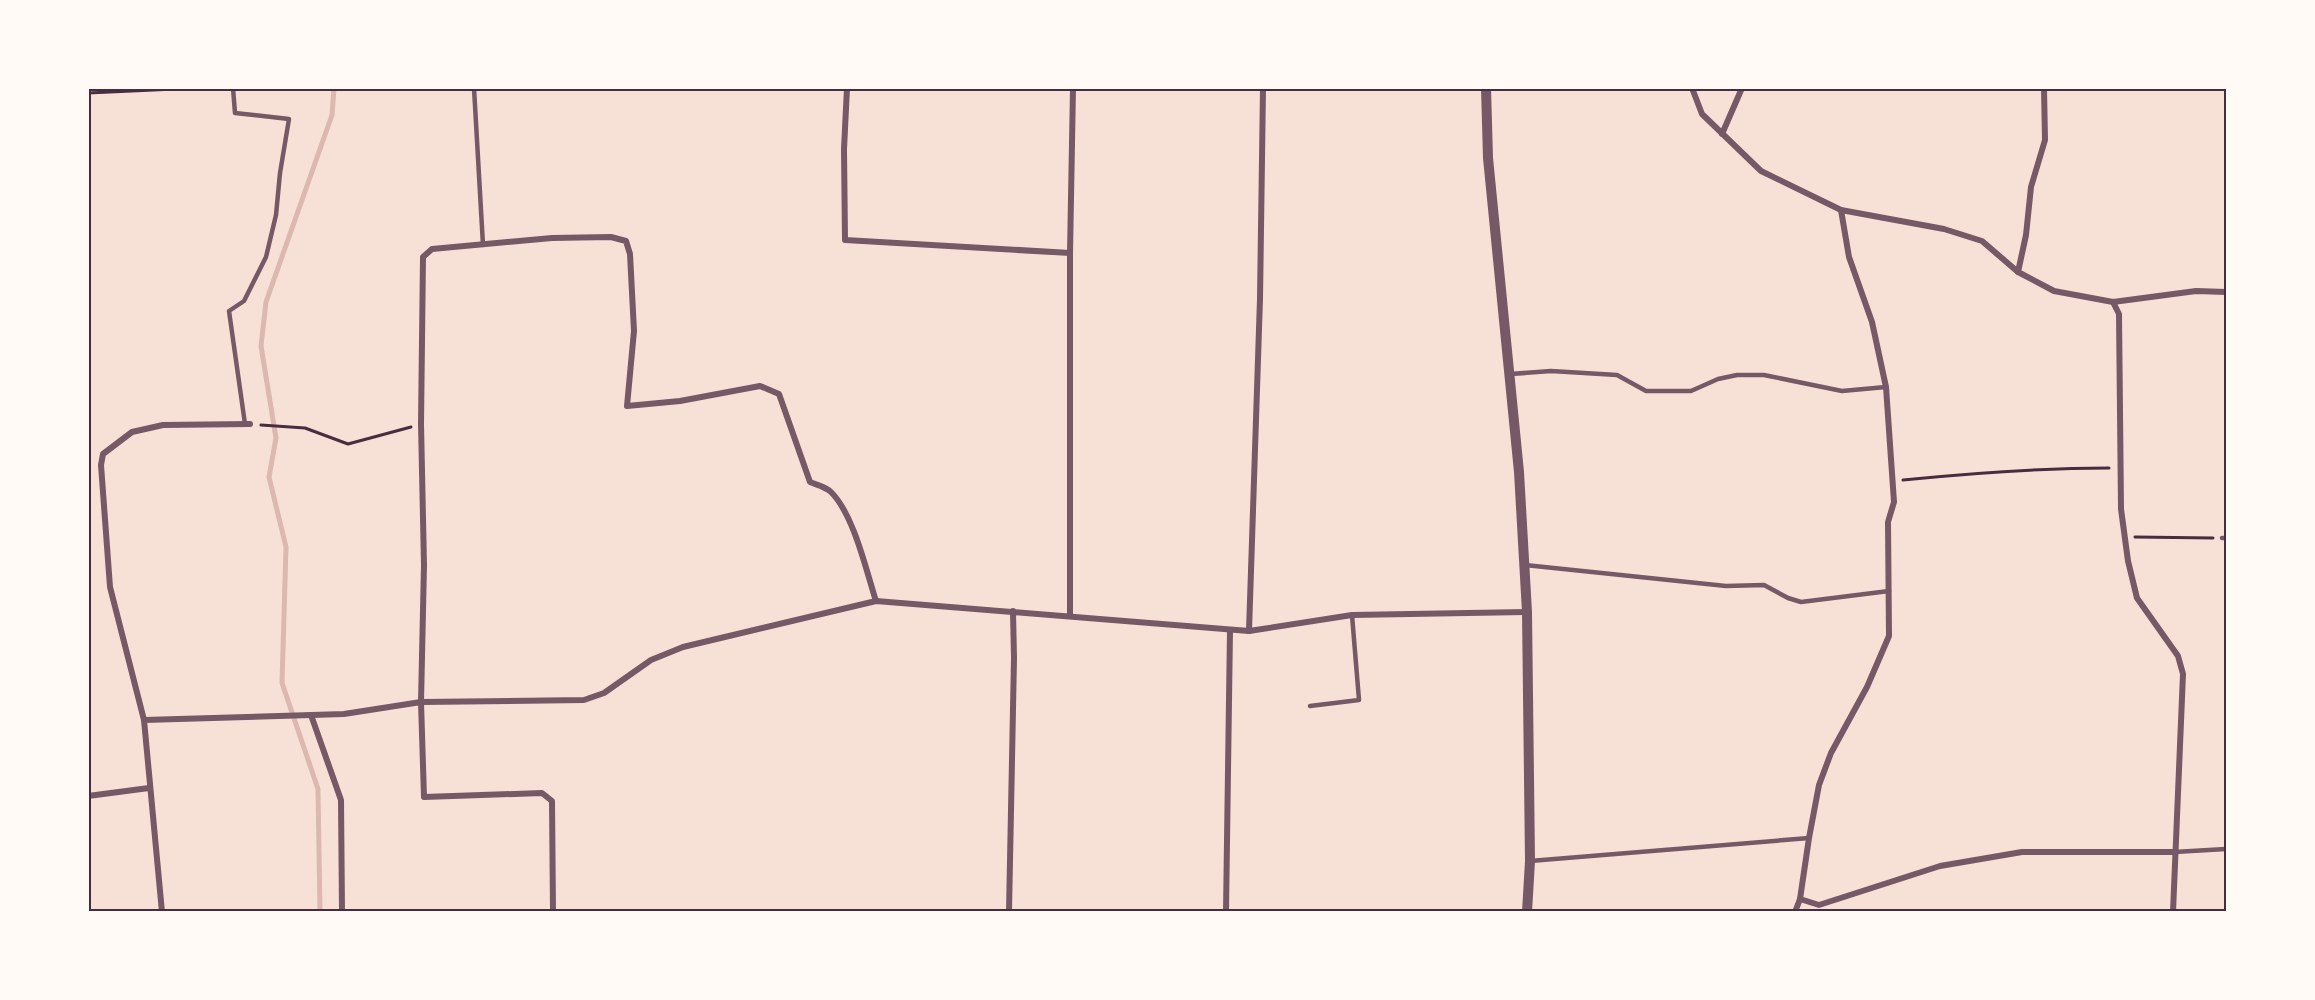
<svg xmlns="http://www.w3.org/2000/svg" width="2315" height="1000" viewBox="0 0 2315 1000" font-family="Barlow,sans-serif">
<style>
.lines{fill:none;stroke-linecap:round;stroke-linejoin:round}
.stream{stroke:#dcb8b0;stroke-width:5}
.path{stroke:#4a2c40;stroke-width:3}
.service{stroke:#755966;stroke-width:4.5}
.minor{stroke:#755966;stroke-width:6}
.tertiary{stroke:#755966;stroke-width:10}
.neatline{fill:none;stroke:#4a2c40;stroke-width:2}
</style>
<rect width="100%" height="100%" fill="#f7e1d7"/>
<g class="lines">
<path class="stream" d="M320,912L318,789L282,683L286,547L269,477L276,438L261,346L266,302L332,115L334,88"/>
<g class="path">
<path d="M88,93L198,88"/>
<path d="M261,425L305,428L348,444L411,427"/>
<path d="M1903,480C1972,473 2040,468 2109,468"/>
<path d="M2135,537L2213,538"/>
</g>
<g class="service">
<path d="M233,88L235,113L289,119L280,173L276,215L266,257L244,301L229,311L245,424"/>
<path d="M474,88L483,245"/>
<path d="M1511,374L1551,371L1617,375L1646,391H1691L1718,379L1737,375H1764L1842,391L1886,387"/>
<path d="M2222,538H2226"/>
<path d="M1525,565L1726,586L1764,585L1788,598L1801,602L1889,591"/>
<path d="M1310,706L1359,700L1352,615"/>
<path d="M2174,852L2226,849"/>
<path d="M1530,861L1809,838"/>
</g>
<g class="minor">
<path d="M847,88L844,149L845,240L1070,253"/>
<path d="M1692,88L1702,114L1761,171L1841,210L1944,229L1982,241L2018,272L2054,291L2113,302L2196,291L2226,292"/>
<path d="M1722,134L1742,88"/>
<path d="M2018,272L2026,235L2031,187L2045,140L2044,88"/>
<path d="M2113,302L2119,314L2121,509L2128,561L2137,598L2178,656L2183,674L2173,912"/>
<path d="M1070,616V253L1073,88"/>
<path d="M1249,631L1352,615L1527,612"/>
<path d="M311,715L341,800L342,912"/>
<path d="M144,720L344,714L421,702L584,700L604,693L651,660L683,647L876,601L1249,631L1260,299L1263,88"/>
<path d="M88,796L149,788"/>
<path d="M1800,899L1819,905L1940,866L2022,852H2174"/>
<path d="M162,912L144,720L110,587L101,465L103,454L132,432L163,425L250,424"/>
<path d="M553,912L552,801L542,793L424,797L421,702L424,565L421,424L423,257L432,249L552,238L611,237L626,241L630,254L634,331L627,406L680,401L760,386L779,394L810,482C817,485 826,487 831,492C854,515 866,570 876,601"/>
<path d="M1009,912L1014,658L1013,611"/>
<path d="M1226,912L1230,630"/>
<path d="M1795,912L1800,899L1809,838L1819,785L1831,753L1867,687L1889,636L1888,522L1894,502L1886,387L1872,322L1849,257L1841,210"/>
</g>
<path class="tertiary" d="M1486,88L1488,158L1519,472L1527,612L1530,861L1527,912"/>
</g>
<rect width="2315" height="1000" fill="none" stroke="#fffaf5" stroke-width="180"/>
<rect x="90" y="90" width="2135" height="820" class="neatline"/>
</svg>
